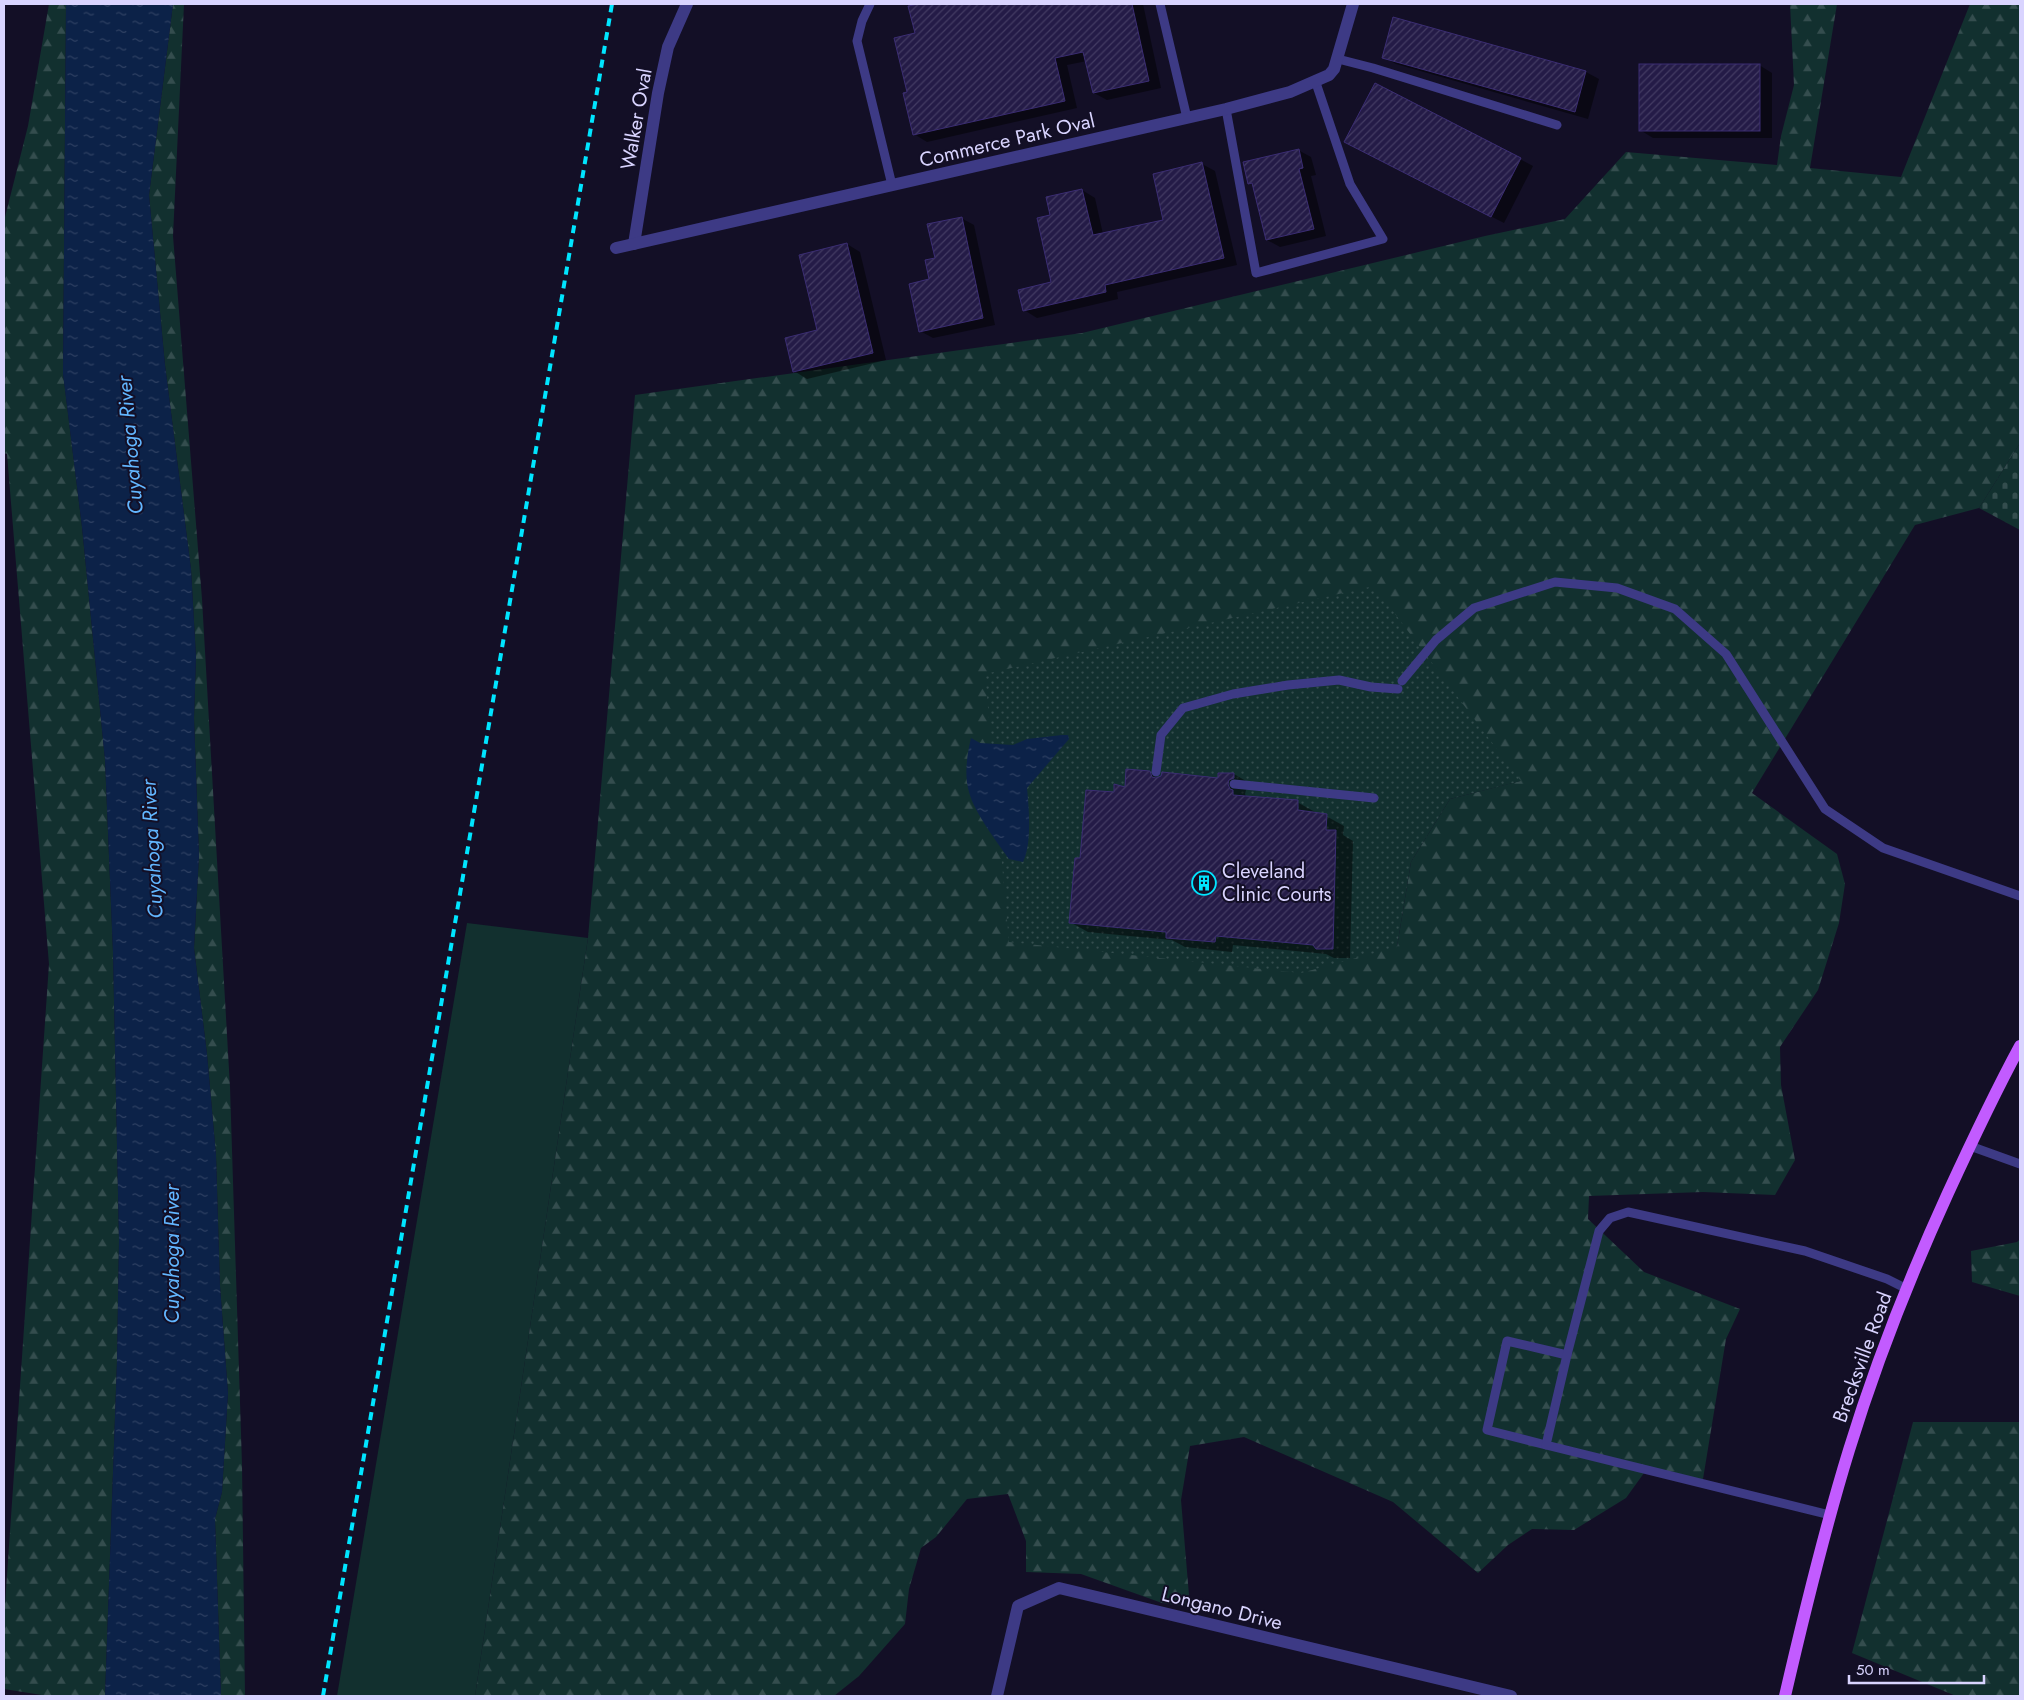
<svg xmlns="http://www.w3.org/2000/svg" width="2024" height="1700" viewBox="0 0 2024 1700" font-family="Jost,sans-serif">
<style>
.grass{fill:#12302f}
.forest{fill:url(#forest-firs);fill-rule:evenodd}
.cemetery{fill:url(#cemetery-stones)}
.park{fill:url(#park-dots)}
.water{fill:url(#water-ripples)}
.shadow{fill:#0007}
.building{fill:url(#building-hatch);stroke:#3b2d73}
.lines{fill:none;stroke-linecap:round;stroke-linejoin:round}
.service{stroke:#3d3a85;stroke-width:9}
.minor{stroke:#3d3a85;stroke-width:12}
.primary{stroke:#c25bff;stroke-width:12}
.rail{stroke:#00e5ff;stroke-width:4;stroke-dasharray:8 6;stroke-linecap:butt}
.labels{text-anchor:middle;stroke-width:4;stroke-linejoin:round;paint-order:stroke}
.street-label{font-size:20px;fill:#d9d4ff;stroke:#130f26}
.poi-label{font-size:20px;fill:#d9d4ff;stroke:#130f26;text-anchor:start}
.water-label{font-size:21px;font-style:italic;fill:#62b6ff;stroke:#130f26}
</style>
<defs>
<pattern id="forest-firs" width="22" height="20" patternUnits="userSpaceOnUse" patternTransform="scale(1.25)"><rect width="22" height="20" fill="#12302f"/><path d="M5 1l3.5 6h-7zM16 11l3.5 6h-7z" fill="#344d4e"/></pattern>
<pattern id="cemetery-stones" width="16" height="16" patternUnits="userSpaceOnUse" patternTransform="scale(1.25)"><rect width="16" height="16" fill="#12302f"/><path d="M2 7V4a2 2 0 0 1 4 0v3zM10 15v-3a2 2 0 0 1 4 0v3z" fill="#344d4e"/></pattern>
<pattern id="park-dots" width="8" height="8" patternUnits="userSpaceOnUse" patternTransform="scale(1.25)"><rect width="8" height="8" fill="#12302f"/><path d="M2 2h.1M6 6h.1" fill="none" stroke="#344d4e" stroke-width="1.8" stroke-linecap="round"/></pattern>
<pattern id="water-ripples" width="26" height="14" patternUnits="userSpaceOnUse" patternTransform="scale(1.25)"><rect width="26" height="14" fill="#0c2248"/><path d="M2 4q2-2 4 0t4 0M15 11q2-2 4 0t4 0" fill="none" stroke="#2f4163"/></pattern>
<pattern id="building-hatch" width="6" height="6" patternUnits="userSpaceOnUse" patternTransform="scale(1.25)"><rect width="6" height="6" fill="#241b47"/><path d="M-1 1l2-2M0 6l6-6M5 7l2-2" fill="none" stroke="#433b63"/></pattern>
</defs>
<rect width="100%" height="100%" fill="#130f26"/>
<path class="grass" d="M467,923L588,938L475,1696H337Z"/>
<g class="forest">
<path d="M49,4H66L63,373L82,527L105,760L113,952L119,1241L117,1361L105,1696H48L4,1689V1619L49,964L7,454L4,453V221L28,126Z"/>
<path d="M173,4H184L173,236L202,599L230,1087L242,1465L245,1696H221L215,1519L222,1492L228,1393L220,1286L216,1155L207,1054L194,948L199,855L194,718L196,657L191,569L165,365L149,195Z"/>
<path d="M1790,4H1837L1810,168L1901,177L1970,4H2020V443L1979,508L1915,525L1752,793L1837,854L1845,884L1839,923L1818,990L1780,1047L1781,1085L1795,1160L1775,1195L1703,1192L1589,1196L1588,1219L1644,1272L1740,1309L1726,1339L1702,1485L1644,1473L1626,1498L1574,1530L1532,1529L1508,1545L1478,1573L1393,1502L1244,1437L1190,1446L1181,1500L1190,1607L1162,1603L1081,1574L1026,1572V1541L1008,1494L967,1499L936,1537L921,1548L909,1589L905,1624L859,1676L834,1696H475L588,938L635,395L1082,333L1485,236L1565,219L1626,152L1777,165L1781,136L1794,85ZM985,674L1520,781L1450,799L1411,862L1397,947Z"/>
<path d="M2020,1239V1296L1972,1282L1971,1251L2017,1242Z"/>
<path d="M1913,1422H2020V1696H1956L1852,1653Z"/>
</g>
<path class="cemetery" d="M2020,443V530L1979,508Z"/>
<path class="park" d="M1374,586L1521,781L1450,799L1411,862L1397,947L1301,973L1009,942L985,674Z"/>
<g class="water">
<path d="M66,4H173L149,195L165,365L191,569L196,657L194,718L199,855L194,948L207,1054L216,1155L220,1286L228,1393L222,1492L215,1519L221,1696H105L117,1361L119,1241L113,952L105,760L82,527L63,374Z"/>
<path d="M1062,735H1068L1069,739L1027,788C1029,808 1032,844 1023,862L1009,859C997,842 974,812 969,792C964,775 967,755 971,738L980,743L1013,745L1027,739Z"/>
</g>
<g class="shadow">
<path d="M925,4H1143L1161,88L1107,100L1094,93L1087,61L1067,65L1077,108L927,142L914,134L916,34L910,7Z"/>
<path d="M1394,18L1586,72L1599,79L1588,119L1396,64L1383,57Z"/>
<path d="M1759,65L1772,73V138H1653L1640,130Z"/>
<path d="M1375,84L1533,166L1504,223L1359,149Z"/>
<path d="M1298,150L1311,157L1316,175L1311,176L1326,236L1280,247L1267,240L1254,186L1249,183Z"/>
<path d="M1202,164L1215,171L1237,265L1117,292L1118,299L1037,318L1024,310L1053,283L1052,216L1082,190L1095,198L1103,234L1165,221Z"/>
<path d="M961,218L974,225L995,325L933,338L920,331L931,280L936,259Z"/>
<path d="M847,244L860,252L886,360L807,379L794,371L818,331Z"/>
<path d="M1149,772L1160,778L1219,779L1220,774H1234L1251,784L1246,790L1245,794L1246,797L1297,802L1315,812V814L1326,816L1344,826L1343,835L1353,841L1350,958H1334L1326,954L1233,945L1232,952L1185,947L1172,940L1088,932L1070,922L1081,860L1115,794L1126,789Z"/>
</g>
<g class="building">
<path d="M919,4H1132L1149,81L1093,93L1083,52L1055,58L1065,101L913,135L903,93L907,92L894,38L915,33L908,6Z"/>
<path d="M1393,17L1586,71L1575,112L1382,58Z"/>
<rect x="1639" y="64" width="121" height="67"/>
<path d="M1375,83L1521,158L1491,217L1344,142Z"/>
<path d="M1299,149L1303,168L1299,169L1314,229L1266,240L1252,183L1248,184L1243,162Z"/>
<path d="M1202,162L1224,258L1105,285L1106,292L1023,311L1018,290L1051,282L1037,218L1050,215L1046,197L1082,189L1093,235L1163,220L1153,174Z"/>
<path d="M962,217L983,318L919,332L909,284L929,279L925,260L935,258L927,224Z"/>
<path d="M847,243L873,353L793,372L785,338L817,330L799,255Z"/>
<path d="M1126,769L1150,771L1152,777L1156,778L1161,776L1162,772L1218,778V773H1234V778L1229,780L1228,784L1230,789L1233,790V795L1298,800V810L1327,814L1326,830H1336L1333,949H1316L1313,945L1216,936L1215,942L1166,938V932L1069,923L1075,858H1080L1086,790L1114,792V784L1125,787Z"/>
</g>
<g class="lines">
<g class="service">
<path d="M870,4L862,21L857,41L892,185"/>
<path d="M1160,4L1187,118"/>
<path d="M1338,59L1373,68L1557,125"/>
<path d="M1226,109L1256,273L1383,239L1350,184L1315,80"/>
<path d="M1402,681L1436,640L1474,608L1555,582L1617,588L1675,609L1726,654L1825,809L1883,848L2020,896"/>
<path d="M1156,772L1161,735L1183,708L1233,694L1288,685L1339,680L1371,687L1398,689"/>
<path d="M1234,784L1374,798"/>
<path d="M1970,1146L2020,1164"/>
<path d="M1546,1445L1487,1430L1507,1341L1567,1355"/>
<path d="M1830,1515L1546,1445L1567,1355L1599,1231L1610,1218L1628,1212L1805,1251L1887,1279L1907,1289"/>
</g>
<g class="minor">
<path d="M634,244L658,93L668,47L687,4"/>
<path d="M616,248L1226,109L1290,92L1329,75L1334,69L1353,4"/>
<path d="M997,1696L1018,1606L1059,1588L1511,1696"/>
</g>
<path class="primary" d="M1785,1696C1804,1614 1824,1531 1849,1450C1876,1362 1910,1276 1948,1193C1971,1143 1994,1094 2020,1046"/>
<path class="rail" d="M323,1696L612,4"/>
</g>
<defs>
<g id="building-ring" transform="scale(1.25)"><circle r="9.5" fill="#130f26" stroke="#00e5ff" stroke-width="1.5"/><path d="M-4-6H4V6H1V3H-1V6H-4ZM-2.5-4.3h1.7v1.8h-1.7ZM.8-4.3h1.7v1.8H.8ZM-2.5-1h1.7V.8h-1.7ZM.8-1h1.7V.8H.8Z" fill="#00e5ff"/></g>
</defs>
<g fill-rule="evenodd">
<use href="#building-ring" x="1204" y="883"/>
</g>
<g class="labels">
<g class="street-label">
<text transform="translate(636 119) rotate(-80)" y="7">Walker Oval</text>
<text transform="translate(1007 140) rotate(-13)" y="7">Commerce Park Oval</text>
<text transform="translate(1862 1357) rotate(-70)" y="7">Brecksville Road</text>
<text transform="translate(1222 1608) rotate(14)" y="7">Longano Drive</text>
</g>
<g class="poi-label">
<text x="1222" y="878">Cleveland<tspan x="1222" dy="23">Clinic Courts</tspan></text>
</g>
<g class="water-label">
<text transform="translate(130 445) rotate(-95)" y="7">Cuyahoga River</text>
<text transform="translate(152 849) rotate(-93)" y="7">Cuyahoga River</text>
<text transform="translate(172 1254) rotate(-90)" y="7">Cuyahoga River</text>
</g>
</g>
<rect width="2024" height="1700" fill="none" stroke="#d9d4ff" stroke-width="10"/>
<path d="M1849 1675v8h135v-8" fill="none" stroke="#d9d4ff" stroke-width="2.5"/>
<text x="1856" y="1675" font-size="15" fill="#d9d4ff" stroke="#130f26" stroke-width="4" paint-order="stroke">50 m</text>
</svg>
